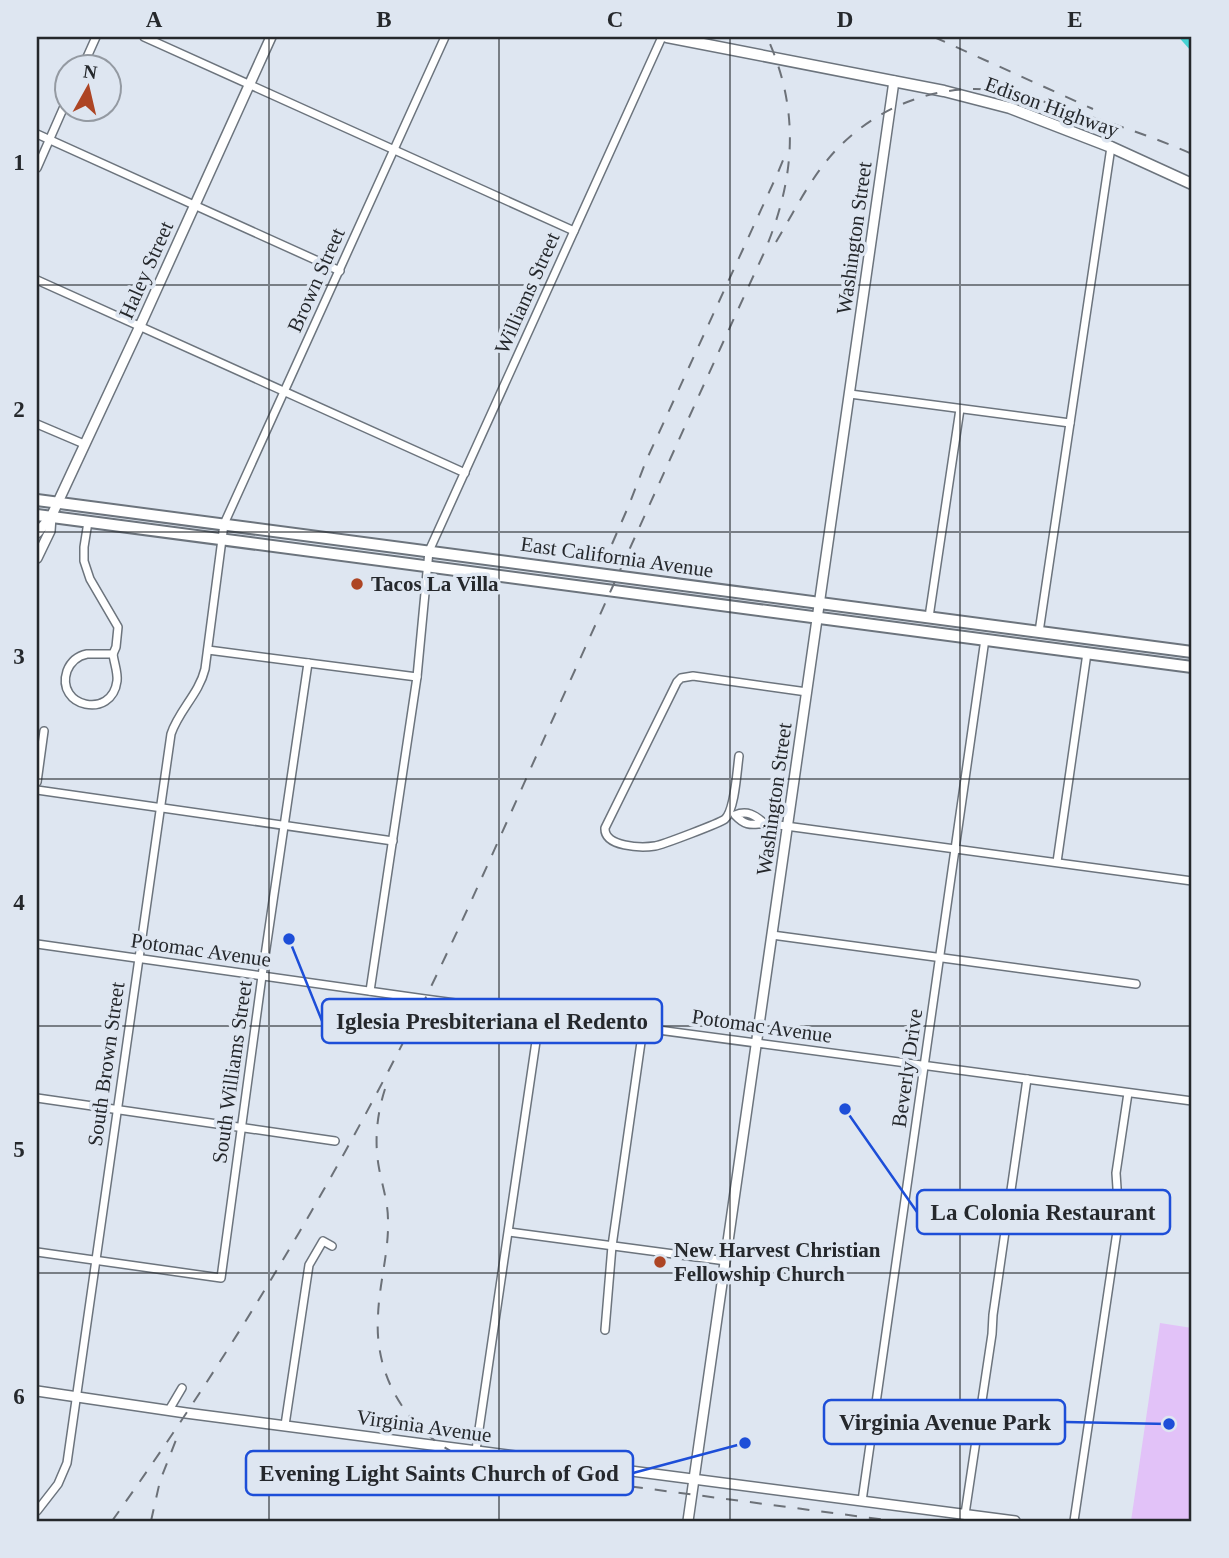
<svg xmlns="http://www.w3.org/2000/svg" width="1229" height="1558" viewBox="0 0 1229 1558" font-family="'Times New Roman',serif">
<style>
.green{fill:#e2c2f8}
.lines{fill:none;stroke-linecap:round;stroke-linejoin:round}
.canal{stroke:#46d3d4;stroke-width:8}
.minor-casing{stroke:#6c747d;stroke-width:10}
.tertiary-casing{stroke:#6c747d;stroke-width:12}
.secondary-casing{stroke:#6c747d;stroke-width:13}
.primary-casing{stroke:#6c747d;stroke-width:14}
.minor{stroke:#fff;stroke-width:7}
.tertiary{stroke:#fff;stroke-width:9}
.secondary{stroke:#fff;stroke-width:10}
.primary{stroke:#fff;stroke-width:10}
.rail{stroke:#6c7178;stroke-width:2;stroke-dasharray:12 12;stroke-linecap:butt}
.grid{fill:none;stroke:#25282c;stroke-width:2;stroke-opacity:0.55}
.poi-dot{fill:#ad4524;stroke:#dee6f1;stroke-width:2.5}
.labels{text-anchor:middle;stroke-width:7;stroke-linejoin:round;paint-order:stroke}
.street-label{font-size:21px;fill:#25282c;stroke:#dee6f1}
.poi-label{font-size:21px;font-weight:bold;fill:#25282c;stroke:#dee6f1;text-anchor:start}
.leader{fill:none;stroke:#1d4ed8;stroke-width:2.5}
.callout-dot{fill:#1d4ed8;stroke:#dee6f1;stroke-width:2.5}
.callout{fill:#dee6f1;stroke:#1d4ed8;stroke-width:2.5}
.callout-label{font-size:23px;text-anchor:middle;font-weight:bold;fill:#25282c}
.neatline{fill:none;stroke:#25282c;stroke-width:2.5}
.grid-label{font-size:23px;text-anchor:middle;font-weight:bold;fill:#25282c}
</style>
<rect width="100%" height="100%" fill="#dee6f1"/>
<path class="green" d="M1160,1323L1192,1328V1521H1131Z"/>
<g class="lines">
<path class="canal" d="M1184,37L1192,46"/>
<g class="minor-casing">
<g id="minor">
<path d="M144,37L574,231"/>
<path d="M83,66L96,37"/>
<path d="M37,134L340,271"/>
<path d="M37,168L66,102"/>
<path d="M37,280L465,473"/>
<path d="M850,394L1070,423"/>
<path d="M37,424L84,444"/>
<path d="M88,522L84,547V561L90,579L118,627L116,647L113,654"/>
<path d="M929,617L960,409"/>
<path d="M1039,632L1111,147"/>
<path d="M208,650L417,677"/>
<path d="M87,654H113C114,663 118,672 117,681C112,720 55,707 67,671C71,661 77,656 87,654Z"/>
<path d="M739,756C737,770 735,810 725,819C720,823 662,845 655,846C641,848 604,847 605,828L677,682L681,678L693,676L807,692"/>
<path d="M37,782L44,731"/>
<path d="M37,790L393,841"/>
<path d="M764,823C755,815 747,810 735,815C749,830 755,822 771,824L1192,881"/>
<path d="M1057,862L1087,653"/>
<path d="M772,935L1136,984"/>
<path d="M37,944L425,999L1192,1101"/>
<path d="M370,991L417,677L429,551L662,37"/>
<path d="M37,1098L335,1141"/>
<path d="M509,1232L726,1261"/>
<path d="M37,1252L221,1278L262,976L308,663"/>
<path d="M605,1330L612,1246L643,1028"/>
<path d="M169,1410L182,1388"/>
<path d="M285,1425L309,1265L323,1241L332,1246"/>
<path d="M476,1450L540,1014"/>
<path d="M862,1501L985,639"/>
<path d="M37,1511L58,1484L67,1463L171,734C179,710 199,694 205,669L224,524L445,37"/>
<path d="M965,1514L992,1334L993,1315L1027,1079"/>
<path d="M1074,1521L1119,1218L1116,1173L1128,1093"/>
</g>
</g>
<g class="tertiary-casing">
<g id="tertiary">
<path d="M37,533L51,517L140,326L271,37"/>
<path d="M37,558L50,531L51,517"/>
<path d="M37,1391L186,1413L1015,1521"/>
<path d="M688,1521L894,81"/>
</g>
</g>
<g class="secondary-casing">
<path id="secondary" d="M667,37L944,91L1010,108L1111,147L1192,184"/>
</g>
<g class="primary-casing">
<g id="primary">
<path d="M37,500L1192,652"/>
<path d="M37,515L1192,667"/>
</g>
</g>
<use href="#minor" class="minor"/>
<use href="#tertiary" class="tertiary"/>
<use href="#secondary" class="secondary"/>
<use href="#primary" class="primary"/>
<g class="rail">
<path d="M934,37L1093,109"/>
<path d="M776,242C795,210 812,175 837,149C879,105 941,82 1001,91C1029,95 1056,106 1082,114C1120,126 1156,138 1192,154"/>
<path d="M612,544L629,505L646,461L776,177L784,158"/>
<path d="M385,1089C377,1114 374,1141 379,1168C382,1185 388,1202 388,1220C389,1252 379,1284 378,1316C373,1391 425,1454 498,1469L894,1521"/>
<path d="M112,1521C230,1356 335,1181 425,999C468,911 507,821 547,732C619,573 690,414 763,255C795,181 801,112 767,37"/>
<path d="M151,1521L160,1481L176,1440"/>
</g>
</g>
<path class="grid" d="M269,37V1521M499,37V1521M730,37V1521M960,37V1521M37,285H1192M37,532H1192M37,779H1192M37,1026H1192M37,1273H1192"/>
<g class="poi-dot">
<circle cx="357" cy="584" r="7"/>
<circle cx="660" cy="1262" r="7"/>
</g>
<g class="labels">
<g class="street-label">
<text transform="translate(1052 107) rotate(20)" y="7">Edison Highway</text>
<text transform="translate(854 238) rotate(-82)" y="7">Washington Street</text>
<text transform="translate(146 270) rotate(-66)" y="7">Haley Street</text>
<text transform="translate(316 280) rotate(-66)" y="7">Brown Street</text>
<text transform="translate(527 293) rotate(-66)" y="7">Williams Street</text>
<text transform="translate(617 557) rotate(8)" y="7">East California Avenue</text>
<text transform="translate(774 799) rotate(-82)" y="7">Washington Street</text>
<text transform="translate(201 950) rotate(8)" y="7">Potomac Avenue</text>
<text transform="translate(762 1026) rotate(8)" y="7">Potomac Avenue</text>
<text transform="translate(106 1064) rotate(-82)" y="7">South Brown Street</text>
<text transform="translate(907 1068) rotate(-82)" y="7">Beverly Drive</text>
<text transform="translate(232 1072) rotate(-82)" y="7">South Williams Street</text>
<text transform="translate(424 1426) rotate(8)" y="7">Virginia Avenue</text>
</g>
<g class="poi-label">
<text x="371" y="591">Tacos La Villa</text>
<text x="674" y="1257">New Harvest Christian<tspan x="674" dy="24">Fellowship Church</tspan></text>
</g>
</g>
<path class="leader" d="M289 939L322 1021M845 1109L917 1212M1169 1424L1065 1422M745 1443L633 1473"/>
<g class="callout-dot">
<circle cx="289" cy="939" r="7"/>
<circle cx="845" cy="1109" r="7"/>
<circle cx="1169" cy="1424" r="7"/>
<circle cx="745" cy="1443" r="7"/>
</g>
<g class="callout">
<rect x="322" y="999" width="340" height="44" rx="7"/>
<rect x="917" y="1190" width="253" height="44" rx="7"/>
<rect x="824" y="1400" width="241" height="44" rx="7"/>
<rect x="246" y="1451" width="387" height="44" rx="7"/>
</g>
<g class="callout-label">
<text x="492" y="1029">Iglesia Presbiteriana el Redento</text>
<text x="1043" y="1220">La Colonia Restaurant</text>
<text x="945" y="1430">Virginia Avenue Park</text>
<text x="439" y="1481">Evening Light Saints Church of God</text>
</g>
<rect width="1229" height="1558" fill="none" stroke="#dee6f1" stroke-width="77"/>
<g transform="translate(88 88) rotate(8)"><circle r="33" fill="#dee6f1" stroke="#949aa2" stroke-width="2"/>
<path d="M0-5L12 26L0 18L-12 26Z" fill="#ad4524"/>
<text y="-10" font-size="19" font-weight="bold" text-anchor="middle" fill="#25282c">N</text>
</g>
<rect x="38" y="38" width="1152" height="1482" class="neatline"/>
<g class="grid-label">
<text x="154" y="27">A</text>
<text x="384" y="27">B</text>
<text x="615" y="27">C</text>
<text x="845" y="27">D</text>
<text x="1075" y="27">E</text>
<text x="19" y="170">1</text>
<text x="19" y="417">2</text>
<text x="19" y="664">3</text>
<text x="19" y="910">4</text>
<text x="19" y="1157">5</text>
<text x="19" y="1404">6</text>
</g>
</svg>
